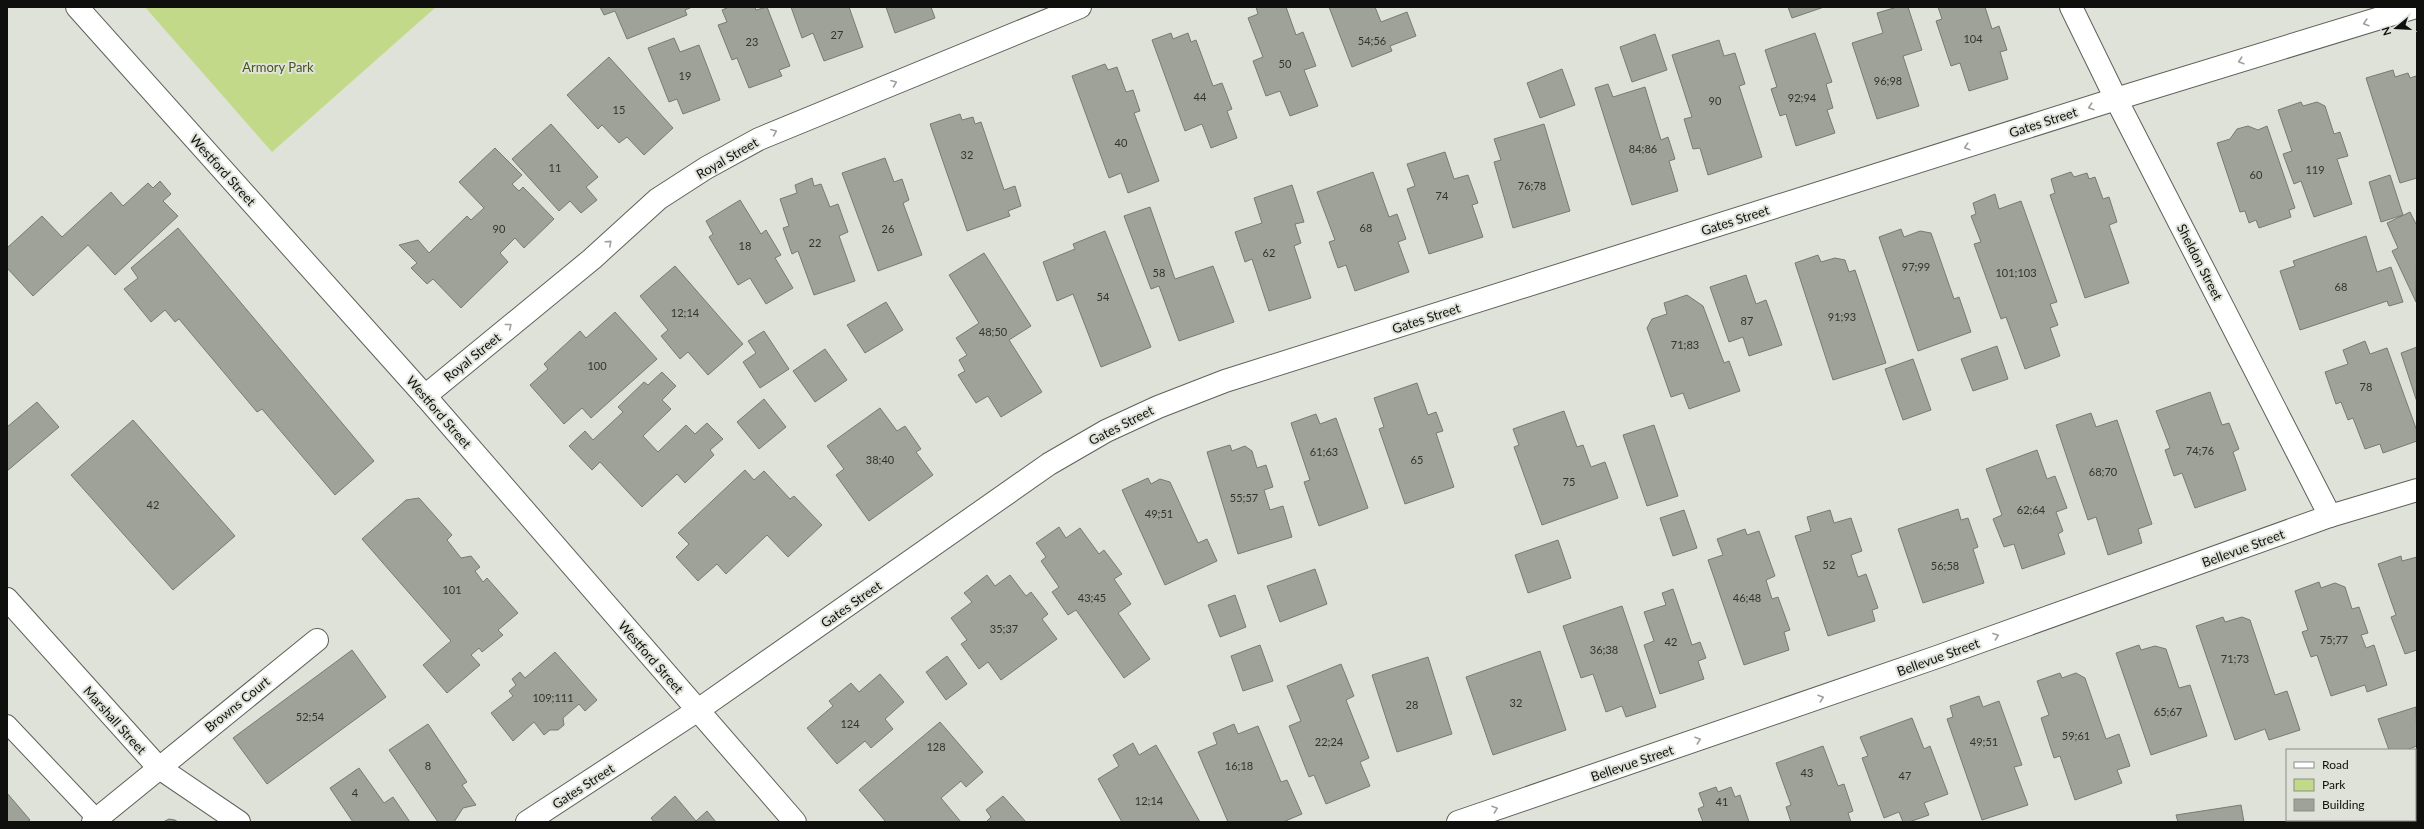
<svg xmlns="http://www.w3.org/2000/svg" width="2424" height="829" viewBox="0 0 2424 829" font-family="Lato,sans-serif">
<style>
.green{fill:#c3d98a}
.building{fill:#9fa299;stroke:#787b72}
.lines{fill:none;stroke-linecap:round;stroke-linejoin:round}
.service-casing{stroke:#5e6159;stroke-width:20}
.minor-casing{stroke:#5e6159;stroke-width:24}
.secondary-casing{stroke:#5e6159;stroke-width:24}
.service{stroke:#fff;stroke-width:18}
.minor{stroke:#fff;stroke-width:22}
.secondary{stroke:#fff;stroke-width:22}
.oneway{stroke:#9f9f9e}
.labels{text-anchor:middle;stroke-width:4;stroke-linejoin:round;paint-order:stroke}
.number-label{font-size:11px;fill:#333430}
.park-label{font-size:13px;fill:#485618;stroke:#dfe2d9}
.street-label{font-size:13px;fill:#0f100d;stroke:#dfe2d9}
</style>
<rect width="100%" height="100%" fill="#dfe2d9"/>
<path class="green" d="M145,7H436L272,152Z"/>
<g class="building">
<path d="M600,7H692L685,10L687,15L627,39L615,11L604,15Z"/>
<path d="M729,7H755L756,10L767,7L790,66L779,70L782,76L749,88L737,58L732,60L718,25L727,22L722,10Z"/>
<path d="M791,7H849L863,47L824,61L813,33L802,38Z"/>
<path d="M886,7H931L935,18L895,33Z"/>
<path d="M1256,7H1286L1296,35L1303,32L1316,66L1304,70L1318,106L1290,116L1280,91L1266,96L1253,61L1263,57L1248,18L1258,14Z"/>
<path d="M1329,7H1375L1381,22L1407,12L1416,36L1390,46L1392,51L1352,67Z"/>
<path d="M1788,7H1824L1792,18Z"/>
<path d="M1897,7H1908L1922,50L1903,56L1919,106L1877,119L1852,43L1883,33L1877,13Z"/>
<path d="M1938,7H1985L1992,29L1999,26L2007,50L2000,52L2008,79L1969,91L1960,63L1951,66L1936,21L1942,19Z"/>
<path d="M1171,33L1173,39L1188,33L1191,42L1196,40L1213,86L1222,83L1232,109L1227,111L1237,138L1211,148L1202,124L1185,131L1152,40Z"/>
<path d="M1815,33L1832,82L1826,84L1833,108L1827,110L1835,133L1796,146L1786,114L1780,116L1771,89L1777,87L1765,50Z"/>
<path d="M1655,34L1667,70L1632,82L1620,47Z"/>
<path d="M674,38L680,52L699,45L720,100L683,114L677,99L669,102L648,48Z"/>
<path d="M1719,40L1724,56L1735,53L1745,84L1739,86L1762,157L1708,175L1700,148L1693,149L1684,119L1692,117L1672,55Z"/>
<path d="M609,57L673,128L644,155L627,137L619,143L602,125L598,129L567,95Z"/>
<path d="M1105,64L1108,70L1117,67L1126,92L1133,90L1140,111L1134,113L1159,181L1128,193L1121,173L1109,178L1072,76Z"/>
<path d="M1562,69L1575,105L1540,118L1527,83Z"/>
<path d="M2393,70L2395,77L2408,73L2410,78L2416,76L2417,80V178L2400,183L2366,78Z"/>
<path d="M1608,84L1613,97L1645,87L1661,140L1668,137L1675,159L1669,161L1678,191L1632,205L1595,88Z"/>
<path d="M2301,102L2303,106L2317,102L2325,106L2334,134L2340,132L2348,156L2337,159L2352,204L2314,217L2301,181L2294,184L2283,154L2292,151L2278,110Z"/>
<path d="M960,114L962,120L973,117L975,124L981,122L1004,190L1015,186L1021,206L1008,211L1010,216L967,231L930,124Z"/>
<path d="M551,124L598,177L586,187L597,200L581,213L570,201L559,211L512,159Z"/>
<path d="M1544,124L1570,211L1513,228L1494,162L1501,160L1494,139Z"/>
<path d="M2248,126L2258,130L2267,126L2295,208L2289,210L2291,217L2259,228L2256,220L2249,223L2245,211L2240,212L2217,143L2230,139L2237,129Z"/>
<path d="M495,148L522,175L512,184L519,191L523,187L554,219L524,248L515,238L500,253L508,262L461,308L433,279L427,284L411,268L417,263L399,245L418,240L429,253L467,216L471,220L484,208L459,182Z"/>
<path d="M1445,152L1454,179L1468,175L1478,203L1472,205L1483,237L1429,254L1407,189L1415,186L1407,164Z"/>
<path d="M885,158L894,182L902,179L909,200L903,203L922,255L878,271L842,173Z"/>
<path d="M1373,172L1389,217L1397,214L1406,239L1398,242L1409,272L1355,291L1346,265L1338,268L1329,242L1335,240L1317,192Z"/>
<path d="M2071,172L2074,177L2087,173L2089,179L2095,177L2103,199L2109,197L2117,222L2109,225L2129,283L2085,298L2050,195L2055,193L2051,179Z"/>
<path d="M2390,175L2403,215L2381,222L2369,182Z"/>
<path d="M812,178L814,186L821,184L830,207L838,204L848,232L839,236L855,281L814,295L798,251L792,254L783,228L789,226L780,199L797,193L795,185Z"/>
<path d="M160,181L171,194L163,201L178,216L115,275L88,245L33,296L7,268V248L42,216L62,237L111,192L123,206L148,183L153,188Z"/>
<path d="M1292,185L1304,222L1295,224L1301,243L1294,246L1311,298L1269,311L1252,259L1245,262L1235,232L1262,223L1254,198Z"/>
<path d="M1995,194L1999,209L2021,201L2057,302L2050,304L2058,325L2050,328L2060,356L2025,369L2006,317L2001,319L1974,244L1981,242L1971,216L1976,214L1973,203Z"/>
<path d="M740,200L761,234L766,230L781,255L775,258L793,288L766,304L750,278L738,285L709,237L713,234L706,221Z"/>
<path d="M1150,207L1175,279L1213,266L1234,322L1179,341L1159,286L1151,289L1124,216Z"/>
<path d="M2410,212L2417,226L2416,302L2392,251L2398,248L2387,223Z"/>
<path d="M178,228L374,461L335,495L262,409L257,412L179,319L175,322L165,310L151,322L124,289L138,278L131,268Z"/>
<path d="M1901,229L1904,237L1920,231L1931,233L1954,299L1959,297L1971,332L1918,351L1879,237Z"/>
<path d="M1105,231L1151,347L1101,367L1073,294L1057,301L1043,262L1075,249L1073,244Z"/>
<path d="M2366,236L2377,272L2391,267L2403,302L2389,306L2387,301L2300,330L2280,271L2295,266L2293,261Z"/>
<path d="M984,253L1031,326L1009,340L1042,392L1001,417L988,396L976,403L958,375L965,371L959,360L967,355L956,338L979,323L949,275Z"/>
<path d="M1818,255L1821,262L1835,258L1845,260L1849,272L1855,270L1886,363L1833,380L1795,263Z"/>
<path d="M675,266L743,344L708,375L688,352L680,359L661,336L668,330L640,296Z"/>
<path d="M1746,275L1756,304L1766,300L1782,345L1749,356L1743,337L1729,342L1710,287Z"/>
<path d="M1687,295L1703,306L1724,363L1729,361L1740,391L1689,409L1683,393L1671,397L1647,328L1652,319L1667,314L1664,303Z"/>
<path d="M886,302L903,330L865,353L847,325Z"/>
<path d="M615,312L657,359L591,418L582,408L564,424L530,385L548,369L544,364L580,331L586,338Z"/>
<path d="M764,331L789,369L760,388L743,362L756,353L748,341Z"/>
<path d="M2365,341L2370,354L2387,348L2417,431V441L2383,453L2380,444L2365,449L2353,418L2348,420L2341,402L2336,404L2325,372L2348,364L2343,350Z"/>
<path d="M1997,346L2008,379L1973,391L1961,359Z"/>
<path d="M2417,347V402L2401,353Z"/>
<path d="M825,349L847,380L815,402L793,371Z"/>
<path d="M1913,359L1931,410L1903,420L1885,369Z"/>
<path d="M662,372L676,386L662,400L671,409L643,436L658,452L686,425L695,434L707,423L723,439L710,450L714,455L685,483L677,474L642,507L600,462L592,470L569,446L585,431L593,440L623,412L618,407L644,382L648,385Z"/>
<path d="M1417,383L1428,415L1436,412L1443,431L1436,433L1454,487L1405,504L1379,429L1384,427L1374,398Z"/>
<path d="M2210,392L2222,425L2229,423L2239,449L2233,452L2246,490L2195,508L2182,473L2174,476L2165,450L2170,448L2156,411Z"/>
<path d="M764,399L786,427L759,449L737,422Z"/>
<path d="M37,402L59,427L7,471V427Z"/>
<path d="M880,408L897,431L905,426L921,449L916,452L933,475L869,521L836,475L844,469L827,446Z"/>
<path d="M1564,411L1577,447L1583,445L1591,467L1605,462L1618,498L1542,525L1514,447L1519,445L1513,429Z"/>
<path d="M2091,413L2096,427L2117,420L2152,524L2138,529L2142,543L2108,555L2096,517L2088,520L2056,425Z"/>
<path d="M1316,414L1320,424L1336,418L1368,508L1319,526L1304,482L1310,480L1291,423Z"/>
<path d="M133,420L235,536L173,590L71,475Z"/>
<path d="M1654,425L1678,496L1647,506L1623,435Z"/>
<path d="M1230,445L1232,451L1245,446L1252,451L1257,468L1266,465L1273,487L1264,490L1270,510L1283,506L1292,537L1238,554L1207,452Z"/>
<path d="M2037,450L2047,479L2055,476L2067,508L2056,512L2063,531L2058,534L2065,554L2022,569L2014,544L2004,547L1993,519L2002,515L1986,469Z"/>
<path d="M745,470L754,480L764,471L790,499L794,496L822,525L788,557L767,535L726,574L717,564L698,581L676,557L689,544L678,533Z"/>
<path d="M1148,478L1151,484L1160,479L1170,482L1198,543L1207,539L1217,561L1165,585L1122,490Z"/>
<path d="M419,498L452,535L447,540L461,558L471,556L480,567L475,571L483,582L487,578L518,613L498,630L503,635L482,652L479,648L471,655L480,665L447,693L423,665L451,641L362,539L406,500Z"/>
<path d="M1958,509L1961,520L1968,518L1978,547L1973,549L1984,583L1923,603L1898,529Z"/>
<path d="M1684,510L1697,548L1673,556L1660,518Z"/>
<path d="M1830,510L1834,523L1851,518L1862,551L1851,555L1858,577L1866,574L1878,608L1872,610L1875,621L1828,636L1795,536L1811,531L1807,517Z"/>
<path d="M1059,527L1066,538L1080,528L1099,554L1104,550L1122,574L1114,579L1131,604L1118,613L1150,659L1124,678L1076,610L1068,615L1052,592L1059,587L1041,561L1046,557L1036,543Z"/>
<path d="M1745,529L1747,535L1759,531L1775,576L1766,580L1772,599L1778,597L1790,630L1784,632L1789,650L1744,665L1708,560L1723,555L1717,539Z"/>
<path d="M1558,540L1571,578L1528,593L1515,555Z"/>
<path d="M2401,556L2402,561L2417,557V650L2405,654L2391,617L2396,615L2378,564Z"/>
<path d="M1315,569L1327,604L1280,622L1267,586Z"/>
<path d="M987,575L995,586L1010,575L1026,596L1031,592L1048,614L1042,619L1057,639L1001,680L988,662L979,669L961,644L967,640L951,618L972,602L964,593Z"/>
<path d="M2319,582L2321,588L2335,583L2345,587L2352,609L2359,607L2368,633L2361,635L2366,648L2374,645L2387,685L2367,692L2365,685L2331,696L2317,655L2311,657L2302,632L2308,630L2295,591Z"/>
<path d="M1673,589L1692,645L1700,642L1706,658L1698,661L1704,679L1660,694L1644,645L1654,641L1644,612L1666,605L1662,593Z"/>
<path d="M1235,595L1246,627L1220,637L1208,605Z"/>
<path d="M1622,606L1656,707L1626,717L1622,706L1606,712L1593,674L1581,678L1563,626Z"/>
<path d="M2223,617L2225,622L2242,617L2250,620L2275,695L2287,691L2300,730L2269,740L2265,729L2235,740L2196,626Z"/>
<path d="M1260,645L1273,681L1243,691L1231,656Z"/>
<path d="M2139,645L2141,650L2155,646L2166,649L2179,688L2190,685L2207,736L2151,755L2116,653Z"/>
<path d="M352,650L386,697L267,784L233,738Z"/>
<path d="M1540,651L1566,730L1493,755L1466,677Z"/>
<path d="M555,652L597,700L585,711L579,704L563,718L564,725L558,730H550L544,735L534,722L513,741L491,713L513,696L509,691L516,685L512,679L520,672L525,678Z"/>
<path d="M947,656L967,684L946,700L926,672Z"/>
<path d="M1428,657L1452,734L1397,752L1372,675Z"/>
<path d="M1341,664L1354,696L1346,700L1369,758L1360,762L1370,786L1326,804L1314,775L1309,777L1289,726L1301,721L1287,686Z"/>
<path d="M2060,673L2062,678L2076,673L2085,678L2106,739L2119,734L2130,766L2117,770L2122,783L2075,800L2060,756L2054,758L2041,718L2049,715L2037,681Z"/>
<path d="M880,674L904,702L885,719L893,729L871,748L865,741L837,764L807,728L833,706L829,701L851,683L859,692Z"/>
<path d="M1979,696L1983,707L1999,701L2022,765L2014,767L2028,805L1982,820L1947,719L1953,717L1950,706Z"/>
<path d="M2416,707L2417,746L2406,750H2389L2378,719Z"/>
<path d="M1912,718L1924,749L1930,746L1948,794L1924,803L1929,815L1909,822H1903L1899,812L1884,818L1862,758L1868,756L1860,737Z"/>
<path d="M940,722L983,772L966,787L961,781L941,798L961,822H886L859,790Z"/>
<path d="M428,724L467,782L462,785L476,805L463,808L454,822H438L389,750Z"/>
<path d="M1234,724L1238,734L1258,726L1281,782L1287,780L1302,814L1283,822H1228L1198,752L1217,744L1213,733Z"/>
<path d="M1133,743L1139,755L1156,745L1200,822H1122L1098,779L1119,766L1113,755Z"/>
<path d="M1823,746L1838,786L1844,784L1853,811L1848,813L1851,822H1791L1786,807L1791,805L1776,763Z"/>
<path d="M359,768L384,803L393,797L410,822H353L330,788Z"/>
<path d="M1716,787L1718,792L1731,787L1735,797L1740,795L1749,822H1703L1698,809L1704,806L1699,793Z"/>
<path d="M7,793L30,820L27,822H7Z"/>
<path d="M675,796L696,821L707,811L716,822H654L651,818Z"/>
<path d="M1003,796L1026,822H986L991,817L986,810Z"/>
<path d="M2417,799V822H2370V820H2415V800Z"/>
<path d="M2241,805L2244,822H2178L2176,815Z"/>
<path d="M169,819L175,820L178,822H163Z"/>
</g>
<g class="lines">
<g class="service-casing">
<path id="service" d="M7,724L97,819"/>
</g>
<g class="minor-casing">
<g id="minor">
<path d="M2071,7L2116,99L2330,516"/>
<path d="M425,396L592,259L658,199L706,168L759,139L1080,7"/>
<path d="M7,599L158,767L239,822"/>
<path d="M93,822L317,640"/>
<path d="M527,822L698,710L1049,464L1106,431L1158,407L1225,381L2116,99L2416,7"/>
<path d="M1458,822L1937,657L2330,516L2417,490"/>
</g>
</g>
<g class="secondary-casing">
<path id="secondary" d="M77,7L425,396L795,822"/>
</g>
<use href="#service" class="service"/>
<use href="#minor" class="minor"/>
<use href="#secondary" class="secondary"/>
</g>
<defs><path id="oneway-chevron" d="M-2-3.5L2.5 0L-2 3.5" fill="none" stroke-width="1.6" stroke-linecap="round" stroke-linejoin="round"/></defs>
<g class="oneway">
<use href="#oneway-chevron" transform="translate(2366 23) rotate(163)"/>
<use href="#oneway-chevron" transform="translate(2241 61) rotate(163)"/>
<use href="#oneway-chevron" transform="translate(894 83) rotate(-22)"/>
<use href="#oneway-chevron" transform="translate(2091 107) rotate(162)"/>
<use href="#oneway-chevron" transform="translate(774 132) rotate(-23)"/>
<use href="#oneway-chevron" transform="translate(1967 147) rotate(162)"/>
<use href="#oneway-chevron" transform="translate(609 243) rotate(-42)"/>
<use href="#oneway-chevron" transform="translate(509 326) rotate(-39)"/>
<use href="#oneway-chevron" transform="translate(1996 636) rotate(-20)"/>
<use href="#oneway-chevron" transform="translate(1821 698) rotate(-19)"/>
<use href="#oneway-chevron" transform="translate(1698 740) rotate(-19)"/>
<use href="#oneway-chevron" transform="translate(1495 809) rotate(-19)"/>
</g>
<g class="labels">
<g class="number-label">
<text x="837" y="39">27</text>
<text x="1973" y="43">104</text>
<text x="1372" y="45">54;56</text>
<text x="752" y="46">23</text>
<text x="1285" y="68">50</text>
<text x="685" y="80">19</text>
<text x="1888" y="85">96;98</text>
<text x="1200" y="101">44</text>
<text x="1802" y="102">92;94</text>
<text x="1715" y="105">90</text>
<text x="619" y="114">15</text>
<text x="1121" y="147">40</text>
<text x="1643" y="153">84;86</text>
<text x="967" y="159">32</text>
<text x="555" y="172">11</text>
<text x="2315" y="174">119</text>
<text x="2256" y="179">60</text>
<text x="1532" y="190">76;78</text>
<text x="1442" y="200">74</text>
<text x="1366" y="232">68</text>
<text x="499" y="233">90</text>
<text x="888" y="233">26</text>
<text x="815" y="247">22</text>
<text x="745" y="250">18</text>
<text x="1269" y="257">62</text>
<text x="1916" y="271">97;99</text>
<text x="1159" y="277">58</text>
<text x="2016" y="277">101;103</text>
<text x="2341" y="291">68</text>
<text x="1103" y="301">54</text>
<text x="685" y="317">12;14</text>
<text x="1842" y="321">91;93</text>
<text x="1747" y="325">87</text>
<text x="993" y="336">48;50</text>
<text x="1685" y="349">71;83</text>
<text x="597" y="370">100</text>
<text x="2366" y="391">78</text>
<text x="2200" y="455">74;76</text>
<text x="1324" y="456">61;63</text>
<text x="880" y="464">38;40</text>
<text x="1417" y="464">65</text>
<text x="2103" y="476">68;70</text>
<text x="1569" y="486">75</text>
<text x="1244" y="502">55;57</text>
<text x="153" y="509">42</text>
<text x="2031" y="514">62;64</text>
<text x="1159" y="518">49;51</text>
<text x="1829" y="569">52</text>
<text x="1945" y="570">56;58</text>
<text x="452" y="594">101</text>
<text x="1092" y="602">43;45</text>
<text x="1747" y="602">46;48</text>
<text x="1004" y="633">35;37</text>
<text x="2334" y="644">75;77</text>
<text x="1671" y="646">42</text>
<text x="1604" y="654">36;38</text>
<text x="2235" y="663">71;73</text>
<text x="553" y="702">109;111</text>
<text x="1516" y="707">32</text>
<text x="1412" y="709">28</text>
<text x="2168" y="716">65;67</text>
<text x="310" y="721">52;54</text>
<text x="850" y="728">124</text>
<text x="2076" y="740">59;61</text>
<text x="1329" y="746">22;24</text>
<text x="1984" y="746">49;51</text>
<text x="936" y="751">128</text>
<text x="428" y="770">8</text>
<text x="1239" y="770">16;18</text>
<text x="1807" y="777">43</text>
<text x="1905" y="780">47</text>
<text x="355" y="797">4</text>
<text x="1149" y="805">12;14</text>
<text x="1722" y="806">41</text>
</g>
<g class="park-label">
<text x="278" y="72">Armory Park</text>
</g>
<g class="street-label">
<text transform="translate(2043 122) rotate(-18)" y="5">Gates Street</text>
<text transform="translate(727 158) rotate(-30)" y="5">Royal Street</text>
<text transform="translate(223 170) rotate(48)" y="5">Westford Street</text>
<text transform="translate(1735 220) rotate(-18)" y="5">Gates Street</text>
<text transform="translate(2200 262) rotate(63)" y="5">Sheldon Street</text>
<text transform="translate(1426 318) rotate(-18)" y="5">Gates Street</text>
<text transform="translate(472 357) rotate(-39)" y="5">Royal Street</text>
<text transform="translate(439 412) rotate(49)" y="5">Westford Street</text>
<text transform="translate(1121 425) rotate(-27)" y="5">Gates Street</text>
<text transform="translate(2243 548) rotate(-20)" y="5">Bellevue Street</text>
<text transform="translate(851 604) rotate(-35)" y="5">Gates Street</text>
<text transform="translate(651 657) rotate(49)" y="5">Westford Street</text>
<text transform="translate(1938 657) rotate(-20)" y="5">Bellevue Street</text>
<text transform="translate(237 704) rotate(-39)" y="5">Browns Court</text>
<text transform="translate(115 720) rotate(48)" y="5">Marshall Street</text>
<text transform="translate(1632 763) rotate(-19)" y="5">Bellevue Street</text>
<text transform="translate(583 786) rotate(-33)" y="5">Gates Street</text>
</g>
</g>
<rect width="2424" height="829" fill="none" stroke="#0f100d" stroke-width="16"/>
<rect x="2286" y="749" width="130" height="72" fill="#dfe2d9" stroke="#8c8e87"/>
<rect x="2294" y="762" width="20" height="6" fill="#ffffff" stroke="#8c8e87"/>
<text x="2322" y="769" font-size="12" fill="#0f100d">Road</text>
<rect x="2294" y="779" width="20" height="12" fill="#c3d98a" stroke="#8c8e87"/>
<text x="2322" y="789" font-size="12" fill="#0f100d">Park</text>
<rect x="2294" y="799" width="20" height="12" fill="#9fa299" stroke="#8c8e87"/>
<text x="2322" y="809" font-size="12" fill="#0f100d">Building</text>
<g transform="translate(2396 28) rotate(252)" stroke="#dfe2d9" stroke-width="3" paint-order="stroke">
<path d="M0-3L7 15L0 10L-7 15Z" fill="#0f100d"/>
<text y="-6" font-size="11" font-weight="bold" text-anchor="middle" fill="#0f100d">N</text>
</g>
</svg>
